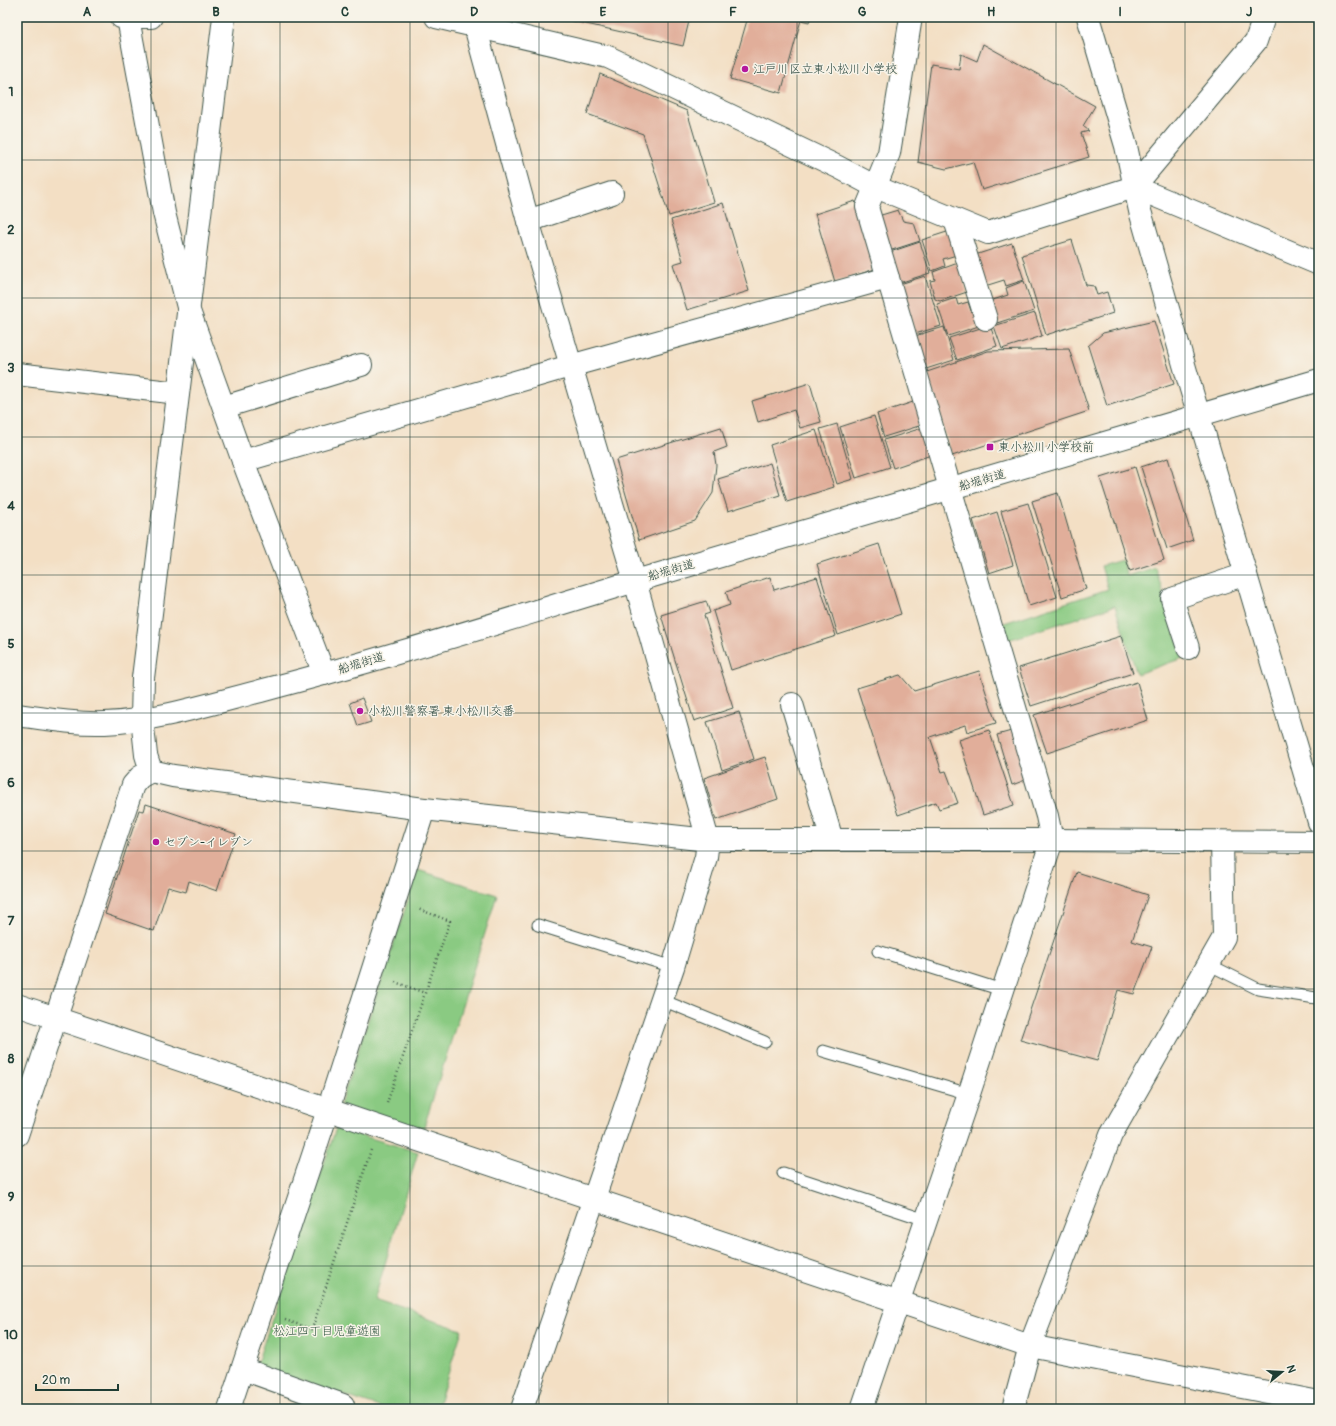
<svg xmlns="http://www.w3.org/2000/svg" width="1336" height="1426" viewBox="0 0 1336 1426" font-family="Pangolin,'Klee One',sans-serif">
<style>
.green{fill:#8aca82;stroke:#54845b}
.building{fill:#e1ae9a}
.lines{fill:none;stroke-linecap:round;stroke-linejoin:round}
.service-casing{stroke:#3f554a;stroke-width:13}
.minor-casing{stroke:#3f554a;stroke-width:24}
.tertiary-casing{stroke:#3f554a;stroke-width:24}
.primary-casing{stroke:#3f554a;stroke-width:24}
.path{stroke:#3f554a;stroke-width:2.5;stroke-dasharray:1 3;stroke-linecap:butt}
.service{stroke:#fff;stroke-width:11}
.minor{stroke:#fff;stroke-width:22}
.tertiary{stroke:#fff;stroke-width:22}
.primary{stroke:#fff;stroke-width:22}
.grid{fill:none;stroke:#1f3d34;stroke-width:1;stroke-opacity:0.55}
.poi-dot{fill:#b5179e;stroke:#f7f3e8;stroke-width:1.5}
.labels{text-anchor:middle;stroke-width:3;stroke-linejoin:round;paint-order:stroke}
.poi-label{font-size:12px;fill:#1f3d34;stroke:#f7f3e8;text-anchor:start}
.street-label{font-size:12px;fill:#1f3d34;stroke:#f7f3e8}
.park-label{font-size:12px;fill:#345944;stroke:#f7f3e8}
.neatline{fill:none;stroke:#1f3d34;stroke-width:1.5}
.grid-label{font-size:13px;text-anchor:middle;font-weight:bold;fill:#1f3d34}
</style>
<rect width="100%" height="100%" fill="#f7f3e8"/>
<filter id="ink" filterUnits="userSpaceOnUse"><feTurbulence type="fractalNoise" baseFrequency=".025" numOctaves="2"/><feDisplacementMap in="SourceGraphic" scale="8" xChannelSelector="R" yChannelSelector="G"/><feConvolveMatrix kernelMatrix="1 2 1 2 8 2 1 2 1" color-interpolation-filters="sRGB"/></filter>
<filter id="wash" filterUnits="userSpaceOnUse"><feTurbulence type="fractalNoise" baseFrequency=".012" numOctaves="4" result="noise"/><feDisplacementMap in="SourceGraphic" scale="16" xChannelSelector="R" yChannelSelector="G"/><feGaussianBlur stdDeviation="0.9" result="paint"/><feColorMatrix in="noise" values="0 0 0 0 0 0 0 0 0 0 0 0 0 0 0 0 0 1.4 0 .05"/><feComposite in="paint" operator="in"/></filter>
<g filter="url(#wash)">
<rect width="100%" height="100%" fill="#f3dfc4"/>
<g class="green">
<path d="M1122,560L1127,576L1155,567L1183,658L1137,674L1115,606L1002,642L998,625L1108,589L1101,566Z"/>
<path d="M418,870L497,895L423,1130L340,1105Z"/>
<path d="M336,1128L418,1152L374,1301L462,1330L437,1409H385L256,1366Z"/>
</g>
<g id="blocks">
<g class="building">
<path d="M560,17H690L683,46L560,18Z"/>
<path d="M748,17H811L809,22L801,20L781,93L730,79Z"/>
<path d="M983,44L1095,106L1083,126L1089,131L1081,133L1089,157L982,190L973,162L946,169L918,162L931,64L959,69L961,54L977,61Z"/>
<path d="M600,74L687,111L714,202L669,216L643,134L587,114Z"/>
<path d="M855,201L875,269L835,282L815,214Z"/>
<path d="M723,203L749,291L687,310L673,264L683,261L671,220Z"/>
<path d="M898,210L903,221L914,223L920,241L889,251L878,216Z"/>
<path d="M953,230L960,254L943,259L945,266L932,271L922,240Z"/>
<path d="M1072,240L1086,285L1094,286L1097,295L1107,292L1113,313L1046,335L1022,255Z"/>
<path d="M920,242L930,273L899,283L890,252Z"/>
<path d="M1012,243L1024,280L1006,286L1004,280L985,286L975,255Z"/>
<path d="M958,263L967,292L940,301L935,299L930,281L935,280L933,272Z"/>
<path d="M925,276L941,326L915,334L900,284Z"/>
<path d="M1024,281L1034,311L997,323L990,301L1008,295L1006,288Z"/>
<path d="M956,298L958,305L968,302L971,311L976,310L982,325L948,336L937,304Z"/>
<path d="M1035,313L1042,336L1002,349L994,326Z"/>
<path d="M1154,321L1174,384L1107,406L1088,346L1103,333Z"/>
<path d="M990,325L997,346L957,360L949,338Z"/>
<path d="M944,327L954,360L926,369L915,336Z"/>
<path d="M1069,349L1089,411L952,456L927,372L988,351Z"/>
<path d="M810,383L821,422L800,428L794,410L758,422L752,401Z"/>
<path d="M916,401L922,425L884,437L877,414Z"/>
<path d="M874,416L890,467L856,478L840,427Z"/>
<path d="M837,424L853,479L837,484L820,429Z"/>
<path d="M721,427L727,447L714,452L716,465L713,493L695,521L639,540L616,460Z"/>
<path d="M922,428L931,455L893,468L884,440Z"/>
<path d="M816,430L834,487L787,502L770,445Z"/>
<path d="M1168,458L1193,540L1167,549L1141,467Z"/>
<path d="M770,463L780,495L728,511L718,479Z"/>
<path d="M1135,467L1164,560L1130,571L1100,478Z"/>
<path d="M1058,493L1086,589L1062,597L1032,501Z"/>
<path d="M1028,503L1057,597L1029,606L1001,511Z"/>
<path d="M997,512L1013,565L989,573L973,520Z"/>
<path d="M879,544L901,614L838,635L817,564Z"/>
<path d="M770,577L774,590L817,577L836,636L731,670L713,611L730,605L726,592Z"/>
<path d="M706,601L710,613L704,615L733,708L694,721L661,615Z"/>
<path d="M1121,636L1133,673L1031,706L1019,668Z"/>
<path d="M979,671L996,723L967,732L965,725L930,737L942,772L946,771L958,803L939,809L936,802L898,815L857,688L900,675L914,691Z"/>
<path d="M1137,682L1148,720L1047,753L1034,715Z"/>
<path d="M362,698L371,722L358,726L350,703Z"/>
<path d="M739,712L754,759L722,770L707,722Z"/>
<path d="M989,730L1014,805L983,815L959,740Z"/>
<path d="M1015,730L1031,778L1012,785L997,735Z"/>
<path d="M765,757L778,799L716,820L704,778Z"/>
<path d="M146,804L236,834L217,891L189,881L186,892L168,887L154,931L105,914L139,810L144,811Z"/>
<path d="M1077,872L1148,895L1132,941L1152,947L1134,994L1118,990L1097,1061L1020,1040Z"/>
</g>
</g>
</g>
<g filter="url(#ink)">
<use href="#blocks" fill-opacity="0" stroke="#3f554a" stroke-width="1"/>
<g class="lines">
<g class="service-casing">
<g id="service">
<path d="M538,925L673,967"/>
<path d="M878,951L1002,990"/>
<path d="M1208,964L1258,989L1316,998H1319"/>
<path d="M662,1000L765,1042"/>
<path d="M823,1051L969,1094"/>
<path d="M783,1173L926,1220"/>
</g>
</g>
<g class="minor-casing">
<g id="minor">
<path d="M121,17H151"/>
<path d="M436,17L608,57L838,167L876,187L988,233L1134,187L1319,264"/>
<path d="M474,17L475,26L528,221L635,581L708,840L706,857L673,967L522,1409"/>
<path d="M1088,17L1126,146L1140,211L1191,389L1319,822"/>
<path d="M128,18L164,213L189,311L243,461L324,674"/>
<path d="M1134,187L1256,41L1264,17"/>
<path d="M955,220L986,319"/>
<path d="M528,221L612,193"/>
<path d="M17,374L178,393"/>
<path d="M224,407L361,365"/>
<path d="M243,461L570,366L888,278"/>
<path d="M1188,648L1172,599L1246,574"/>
<path d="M792,704L832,840"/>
<path d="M142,718L143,678C170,458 198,237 224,17"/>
<path d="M151,771L173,776L424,809L708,840H1052L1319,842"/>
<path d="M17,1005L1030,1346L1319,1402"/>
<path d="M243,1369L343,1405"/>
<path d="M229,1409L328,1110L424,809"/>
<path d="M862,1409L969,1094L1052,840L1047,816L867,207L889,153L911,17"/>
<path d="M1013,1409L1030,1346L1111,1135L1224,937L1222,842"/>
</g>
</g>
<g class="tertiary-casing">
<path id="tertiary" d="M17,1135L133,785L140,777L151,771L146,755L142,718"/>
</g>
<g class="primary-casing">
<path id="primary" d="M17,715C46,719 75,724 105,723C157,721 213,703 264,690C384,659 503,621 622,585C854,515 1087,450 1319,380"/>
</g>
<g class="path">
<path d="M395,982L425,993"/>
<path d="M387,1103L450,921L418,909"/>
<path d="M285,1320L312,1329L371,1150"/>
</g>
<use href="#service" class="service"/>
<use href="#minor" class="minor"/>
<use href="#tertiary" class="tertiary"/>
<use href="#primary" class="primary"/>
</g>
</g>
<path class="grid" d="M151,17V1409M280,17V1409M410,17V1409M539,17V1409M668,17V1409M797,17V1409M926,17V1409M1056,17V1409M1185,17V1409M17,160H1319M17,298H1319M17,437H1319M17,575H1319M17,713H1319M17,851H1319M17,989H1319M17,1128H1319M17,1266H1319"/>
<g class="poi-dot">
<circle cx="745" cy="69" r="4"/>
<rect x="986" y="443" width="8" height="8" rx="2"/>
<circle cx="360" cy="711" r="4"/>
<circle cx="156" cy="842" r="4"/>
</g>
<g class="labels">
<g class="poi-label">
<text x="753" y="73">江戸川区立東小松川小学校</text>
<text x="998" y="451">東小松川小学校前</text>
<text x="368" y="715">小松川警察署 東小松川交番</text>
<text x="164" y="846">セブン-イレブン</text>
</g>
<g class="street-label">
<text transform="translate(982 480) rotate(-16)" y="4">船堀街道</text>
<text transform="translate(671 570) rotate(-16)" y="4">船堀街道</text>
<text transform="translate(361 663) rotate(-17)" y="4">船堀街道</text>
</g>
<g class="park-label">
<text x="327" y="1335">松江四丁目児童遊園</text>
</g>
</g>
<rect width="1336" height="1426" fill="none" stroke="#f7f3e8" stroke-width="44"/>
<g transform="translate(1282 1372) rotate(72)" stroke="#f7f3e8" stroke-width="3" paint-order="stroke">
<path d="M0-3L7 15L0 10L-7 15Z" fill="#1f3d34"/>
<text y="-6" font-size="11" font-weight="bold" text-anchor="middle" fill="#1f3d34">N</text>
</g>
<path d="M36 1384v6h82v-6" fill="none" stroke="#1f3d34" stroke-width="2"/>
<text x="42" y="1384" font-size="12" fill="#1f3d34" stroke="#f7f3e8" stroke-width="3" paint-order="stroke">20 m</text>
<rect x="22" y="22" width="1292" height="1382" class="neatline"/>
<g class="grid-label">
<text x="87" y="16">A</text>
<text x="216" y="16">B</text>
<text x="345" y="16">C</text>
<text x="474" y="16">D</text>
<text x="603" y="16">E</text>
<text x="733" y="16">F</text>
<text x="862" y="16">G</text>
<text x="991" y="16">H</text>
<text x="1120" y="16">I</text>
<text x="1249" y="16">J</text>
<text x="11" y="96">1</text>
<text x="11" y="234">2</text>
<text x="11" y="372">3</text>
<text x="11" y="510">4</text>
<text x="11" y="648">5</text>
<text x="11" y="787">6</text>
<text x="11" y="925">7</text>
<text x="11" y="1063">8</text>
<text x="11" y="1201">9</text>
<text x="11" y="1339">10</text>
</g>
</svg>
